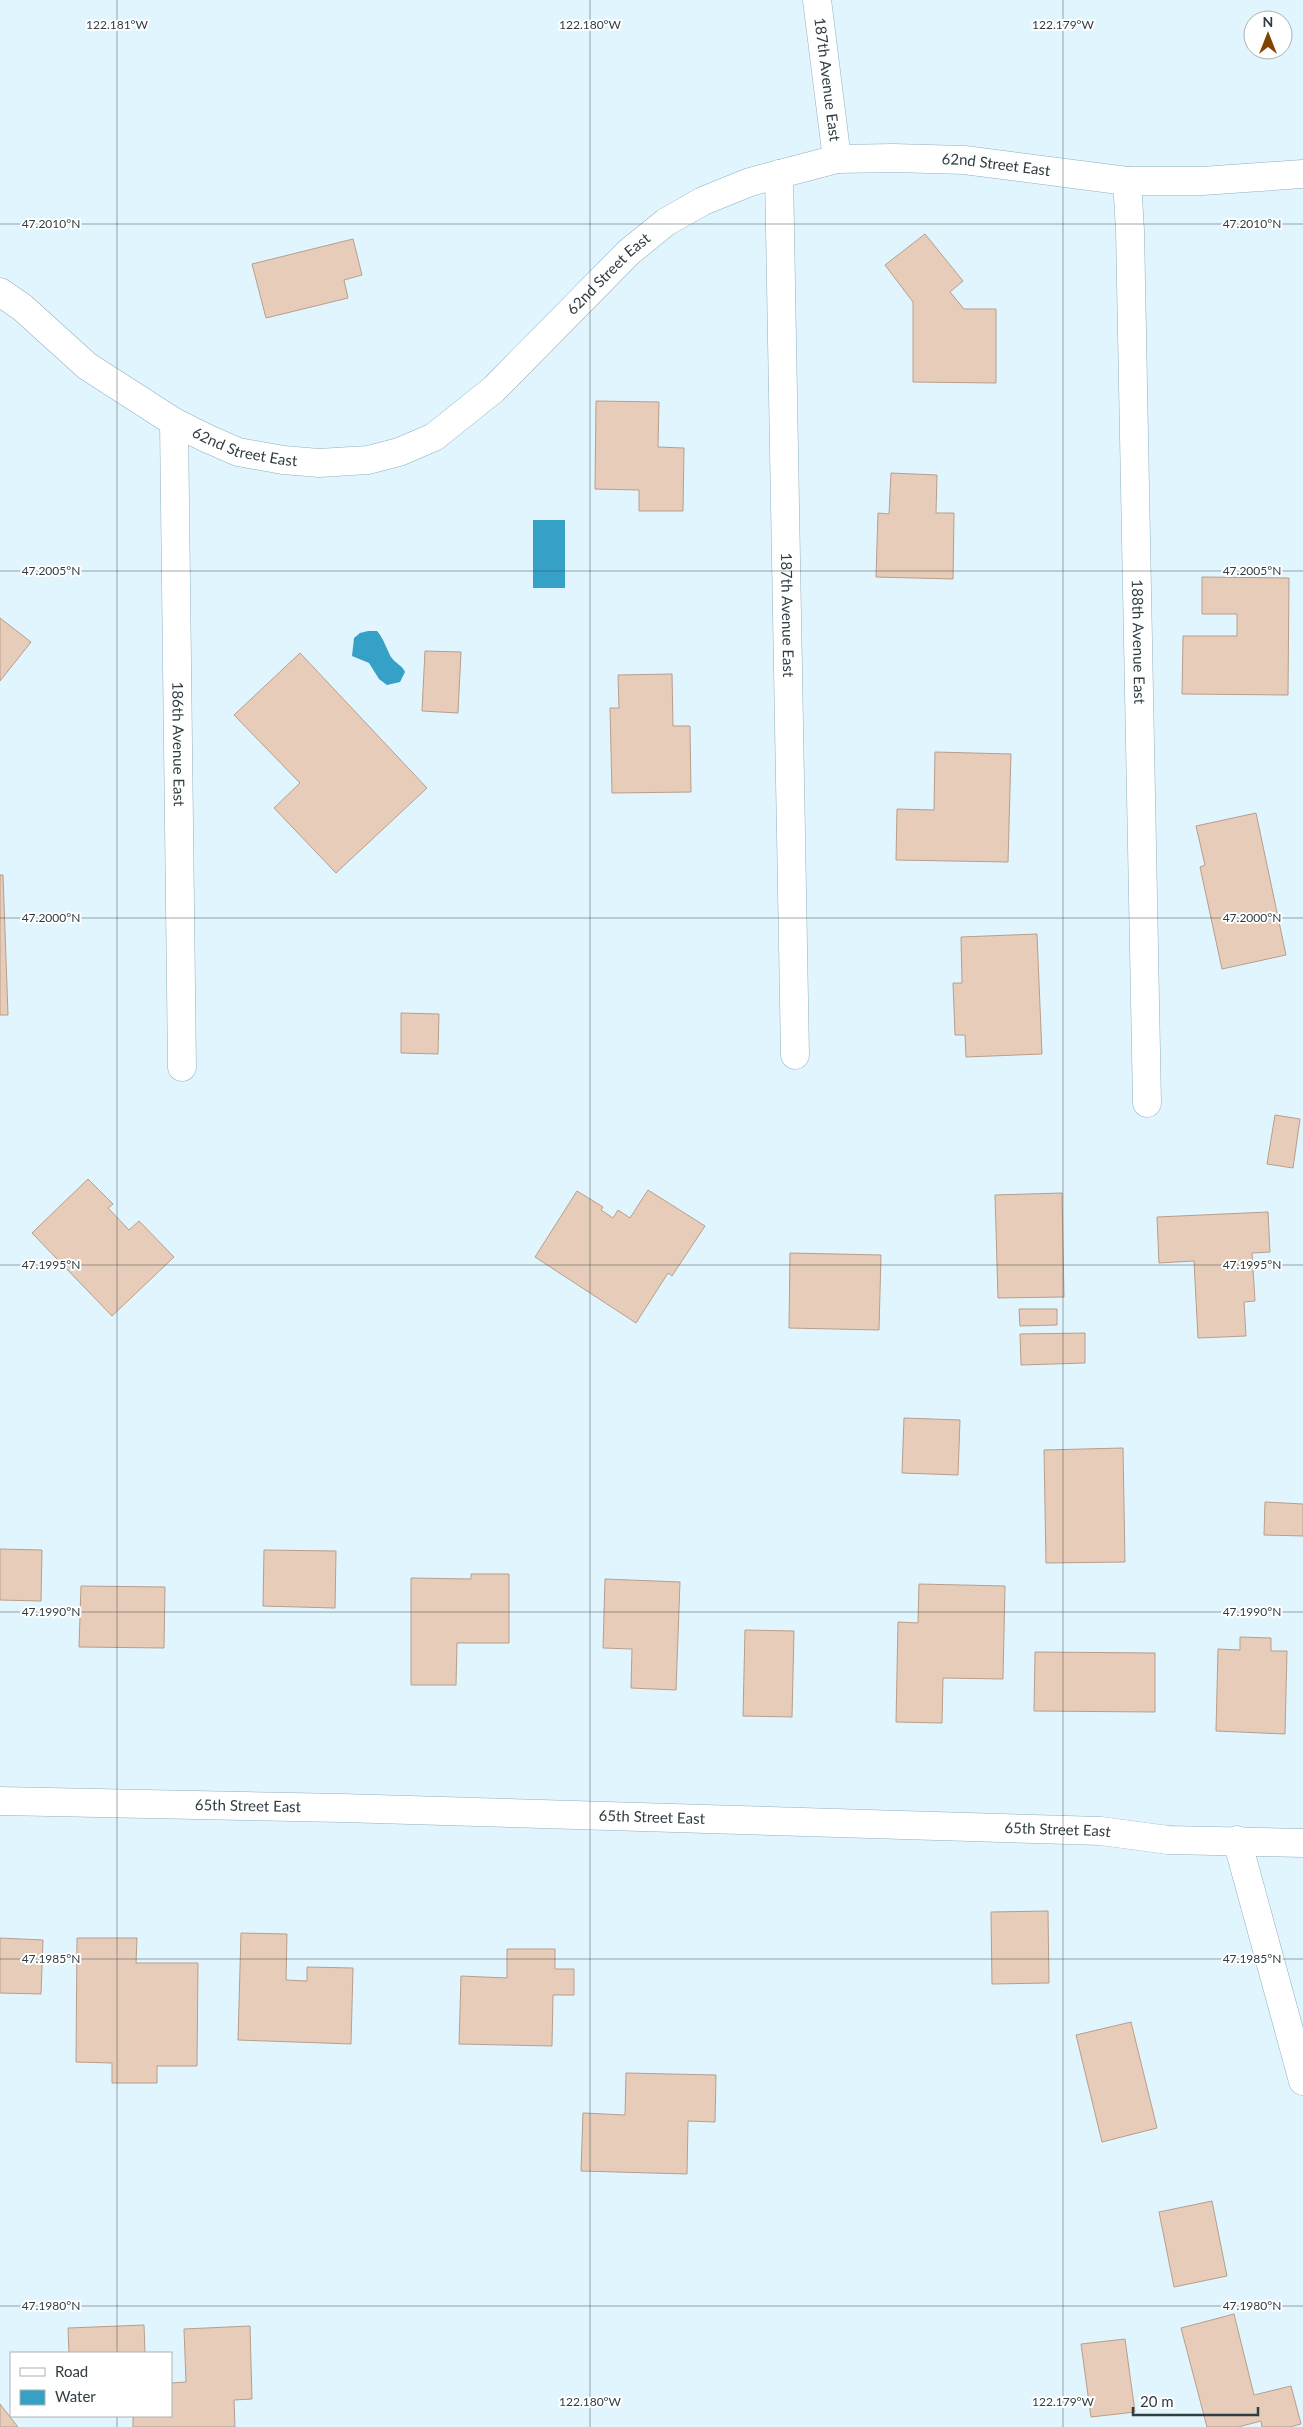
<svg xmlns="http://www.w3.org/2000/svg" width="1303" height="2427" viewBox="0 0 1303 2427" font-family="Lato,sans-serif">
<style>
.water{fill:#36a1c7}
.building{fill:#e7cdb9;stroke:#b89e8b}
.lines{fill:none;stroke-linecap:round;stroke-linejoin:round}
.street-casing{stroke:#90b0be;stroke-width:29}
.street{stroke:#fff;stroke-width:28}
.ticks{fill:none;stroke:#303d42;stroke-width:1;stroke-opacity:0.45}
.labels{text-anchor:middle;stroke-width:4;stroke-linejoin:round;paint-order:stroke}
.street-label{font-size:15px;fill:#303d42;stroke:#fff}
.ticks-label{font-size:12px;text-anchor:middle;fill:#303d42;stroke:#fff;stroke-width:4;stroke-linejoin:round;paint-order:stroke}
</style>
<rect width="100%" height="100%" fill="#e1f5fe"/>
<g class="water">
<rect x="533" y="520" width="32" height="68"/>
<path d="M368,631H377C384,639 386,648 391,657C395,663 402,665 405,672L400,682L387,685L379,679L369,663L352,656L354,638L360,633Z"/>
</g>
<g class="building">
<path d="M925,234L963,281L950,292L964,309H996V383L913,382V302L885,265Z"/>
<path d="M353,239L362,275L344,280L348,298L266,318L252,264Z"/>
<path d="M596,401L659,402L658,447L684,448L683,511H639V490L595,489Z"/>
<path d="M891,473L937,475L936,513H954L953,579L876,577L878,513L889,514Z"/>
<path d="M1202,577L1289,578L1288,695L1182,694L1183,636H1237V614H1202Z"/>
<path d="M0,618L31,642L0,681Z"/>
<path d="M425,651L461,652L458,713L422,711Z"/>
<path d="M300,653L427,788L336,873L274,808L300,783L234,715Z"/>
<path d="M672,674L673,726H690L691,792L612,793L610,708H619L618,675Z"/>
<path d="M935,752L1011,754L1008,862L896,860L897,809L934,810Z"/>
<path d="M1256,813L1286,955L1222,969L1200,867L1205,865L1196,826Z"/>
<path d="M0,875H3L8,1015H0Z"/>
<path d="M1037,934L1042,1054L966,1057L965,1035H955L953,983H962L961,937Z"/>
<path d="M401,1013L439,1014L438,1054L401,1053Z"/>
<path d="M1275,1115L1300,1119L1293,1168L1267,1164Z"/>
<path d="M88,1179L113,1204L108,1208L129,1230L139,1221L174,1257L112,1316L32,1233Z"/>
<path d="M648,1190L705,1226L672,1276L668,1273L636,1323L535,1257L577,1191L603,1207L601,1210L613,1218L618,1210L630,1218Z"/>
<path d="M1062,1193L1064,1297L998,1298L995,1195Z"/>
<path d="M1268,1212L1270,1252L1252,1253L1255,1301L1244,1302L1246,1336L1198,1338L1194,1261L1159,1263L1157,1217Z"/>
<path d="M790,1253L881,1255L879,1330L789,1328Z"/>
<path d="M1019,1309H1057V1325L1020,1326Z"/>
<path d="M1085,1333V1363L1021,1365L1020,1334Z"/>
<path d="M904,1418L960,1420L958,1475L902,1473Z"/>
<path d="M1123,1448L1125,1562L1046,1563L1044,1450Z"/>
<path d="M1265,1502L1303,1504V1536L1264,1535Z"/>
<path d="M0,1549L42,1550L41,1601L0,1600Z"/>
<path d="M264,1550L336,1551L335,1608L263,1606Z"/>
<path d="M471,1574H509V1643H457L456,1685H411V1578L471,1579Z"/>
<path d="M605,1579L680,1582L676,1690L631,1688L632,1649L603,1648Z"/>
<path d="M919,1584L1005,1586L1003,1679L943,1678L942,1723L896,1722L898,1622L918,1623Z"/>
<path d="M81,1586L165,1587L164,1648L79,1647Z"/>
<path d="M745,1630L794,1631L792,1717L743,1716Z"/>
<path d="M1240,1637L1271,1638V1651H1287L1285,1734L1216,1731L1218,1649L1240,1650Z"/>
<path d="M1035,1652L1155,1653V1712L1034,1711Z"/>
<path d="M1048,1911L1049,1983L992,1984L991,1912Z"/>
<path d="M241,1933L287,1934L286,1980L307,1981V1967L353,1968L351,2044L238,2040Z"/>
<path d="M0,1938L43,1940L41,1994L0,1993Z"/>
<path d="M77,1938H137L136,1963H198L197,2066H157V2083H112V2063L76,2062Z"/>
<path d="M507,1949H555V1969H574V1995H553L552,2046L459,2044L461,1976L507,1978Z"/>
<path d="M1131,2022L1157,2128L1102,2142L1076,2035Z"/>
<path d="M626,2073L716,2075L715,2122L688,2121L687,2174L581,2171L583,2113L625,2115Z"/>
<path d="M1212,2201L1227,2276L1174,2287L1159,2212Z"/>
<path d="M1234,2314L1254,2395L1291,2386L1301,2424L1290,2427H1262L1261,2421L1238,2427H1207L1181,2328Z"/>
<path d="M144,2325L145,2353H69L68,2328Z"/>
<path d="M250,2326L252,2399L234,2400L235,2427H133V2416H171V2383L186,2382L184,2329Z"/>
<path d="M1125,2339L1135,2412L1091,2417L1081,2344Z"/>
<path d="M0,2404L18,2427H0Z"/>
</g>
<g class="lines">
<g class="street-casing">
<g id="street">
<path id="s1" d="M817,0L837,159"/>
<path id="s2" d="M779,174L795,1055"/>
<path id="s3" d="M1127,181L1130,230L1147,1103"/>
<path id="s4" d="M0,292L23,308L87,366L174,422L206,438L238,452L283,460L319,463L368,460L399,452L434,437L494,389L629,252L666,222L703,201L750,182L837,159L893,158L964,160L1127,181H1202L1303,174"/>
<path id="s5" d="M174,422L182,1067"/>
<path id="s6" d="M0,1801L342,1808L1101,1831L1168,1840L1303,1843"/>
<path d="M1237,1840L1303,2081"/>
</g>
</g>
<use href="#street" class="street"/>
</g>
<path class="ticks" d="M117,0V2353M590,0V2427M1063,0V2427M0,224H1303M0,571H1303M0,918H1303M0,1265H1303M0,1612H1303M0,1959H1303M0,2306H1303M117,2416V2427"/>
<g class="labels">
<g class="street-label">
<text dy="5" stroke="none"><textPath href="#s1" startOffset="80">187th Avenue East</textPath></text>
<text dy="5" stroke="none"><textPath href="#s4" startOffset="1149">62nd Street East</textPath></text>
<text dy="5" stroke="none"><textPath href="#s4" startOffset="729">62nd Street East</textPath></text>
<text dy="5" stroke="none"><textPath href="#s4" startOffset="294">62nd Street East</textPath></text>
<text dy="5" stroke="none"><textPath href="#s2" startOffset="441">187th Avenue East</textPath></text>
<text dy="5" stroke="none"><textPath href="#s3" startOffset="461">188th Avenue East</textPath></text>
<text dy="5" stroke="none"><textPath href="#s5" startOffset="322">186th Avenue East</textPath></text>
<text dy="5" stroke="none"><textPath href="#s6" startOffset="248">65th Street East</textPath></text>
<text dy="5" stroke="none"><textPath href="#s6" startOffset="652">65th Street East</textPath></text>
<text dy="5" stroke="none"><textPath href="#s6" startOffset="1058">65th Street East</textPath></text>
</g>
</g>
<g class="ticks-label">
<text x="117" y="29">122.181°W</text>
<text x="590" y="29">122.180°W</text>
<text x="1063" y="29">122.179°W</text>
<text x="51" y="228">47.2010°N</text>
<text x="1252" y="228">47.2010°N</text>
<text x="51" y="575">47.2005°N</text>
<text x="1252" y="575">47.2005°N</text>
<text x="51" y="922">47.2000°N</text>
<text x="1252" y="922">47.2000°N</text>
<text x="51" y="1269">47.1995°N</text>
<text x="1252" y="1269">47.1995°N</text>
<text x="51" y="1616">47.1990°N</text>
<text x="1252" y="1616">47.1990°N</text>
<text x="51" y="1963">47.1985°N</text>
<text x="1252" y="1963">47.1985°N</text>
<text x="51" y="2310">47.1980°N</text>
<text x="1252" y="2310">47.1980°N</text>
<text x="590" y="2406">122.180°W</text>
<text x="1063" y="2406">122.179°W</text>
</g>
<rect x="10" y="2352" width="162" height="65" fill="#ffffff" stroke="#acb1b3"/>
<rect x="20" y="2368" width="25" height="8" fill="#ffffff" stroke="#acb1b3"/>
<text x="55" y="2377" font-size="15" fill="#303d42">Road</text>
<rect x="20" y="2390" width="25" height="15" fill="#36a1c7" stroke="#acb1b3"/>
<text x="55" y="2402" font-size="15" fill="#303d42">Water</text>
<g transform="translate(1268 35)"><circle r="24" fill="#ffffff" stroke="#acb1b3"/>
<path d="M0-4L9 19L0 12L-9 19Z" fill="#804300"/>
<text y="-8" font-size="14" font-weight="bold" text-anchor="middle" fill="#303d42">N</text>
</g>
<path d="M1133 2407v8h125v-8" fill="none" stroke="#303d42" stroke-width="2.5"/>
<text x="1140" y="2407" font-size="15" fill="#303d42" stroke="#ffffff" stroke-width="4" paint-order="stroke">20 m</text>
</svg>
